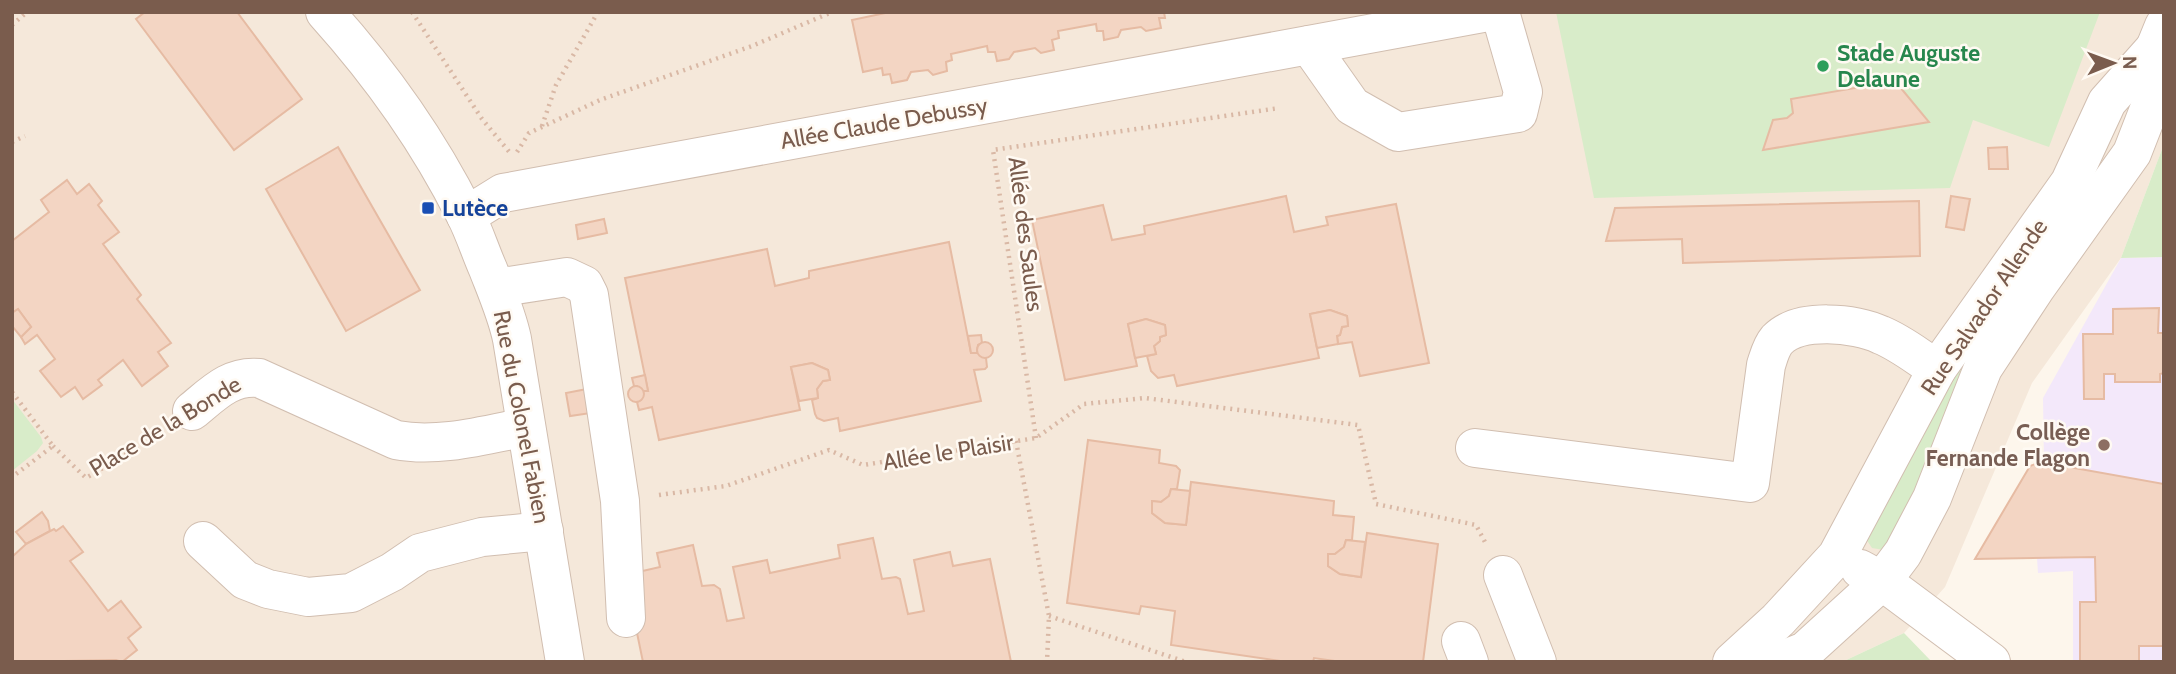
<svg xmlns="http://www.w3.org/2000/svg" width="2176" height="674" viewBox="0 0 2176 674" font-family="Cabin,sans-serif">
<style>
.residential{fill:#f5e8da}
.education{fill:#f3e8fa}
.green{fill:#d8ecc9}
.building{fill:#f3d5c3;stroke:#e6bba3;stroke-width:2}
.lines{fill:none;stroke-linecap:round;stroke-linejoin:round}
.minor-casing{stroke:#d1beb0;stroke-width:40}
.path{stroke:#d9b8a5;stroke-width:4.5;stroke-dasharray:2 5;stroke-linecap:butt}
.minor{stroke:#fff;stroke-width:38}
.leisure-dot{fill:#2e9e5b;stroke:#fffaf3;stroke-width:2.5}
.transit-dot{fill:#1a4fb4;stroke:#fffaf3;stroke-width:2.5}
.education-dot{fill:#8d6e63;stroke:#fffaf3;stroke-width:2.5}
.labels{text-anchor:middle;stroke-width:5;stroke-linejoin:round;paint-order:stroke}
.leisure-label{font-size:23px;font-weight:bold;fill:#27864d;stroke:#fffaf3;text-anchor:start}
.street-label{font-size:23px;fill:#7a5c4d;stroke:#fffaf3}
.transit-label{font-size:23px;font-weight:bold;fill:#164399;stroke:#fffaf3;text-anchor:start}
.education-label{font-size:23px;font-weight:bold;fill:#785e54;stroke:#fffaf3;text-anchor:end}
</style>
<rect width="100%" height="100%" fill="#fdf6ec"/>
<path class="residential" d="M12,12H2164V144L2121,258L2032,383L1945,587L1904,633L1842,662H12Z"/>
<path class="education" d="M2164,257V662H2073V571L2038,573L2037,558L1975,559L2030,466L2038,462H2044L2043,398L2121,258Z"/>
<g class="green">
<path d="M1556,12H2100L2049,147L1973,120L1950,188L1594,198Z"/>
<path d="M2164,144V257L2121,258Z"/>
<path d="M2007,289L1952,418L1884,550L1872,548L1864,536L1866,526Z"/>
<path d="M12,399L41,437L43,443L37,451L12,471Z"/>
<path d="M1904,633L1932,662H1842Z"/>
</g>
<g class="building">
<path d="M145,12H237L302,99L234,150L136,19Z"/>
<path d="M890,12H1164L1165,18H1159L1161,28L1146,31L1141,27L1121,30L1118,37L1104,40L1103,31H1097L1096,24L1058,31L1059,38L1052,40L1054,50L1041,53L1035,48L1025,50L1014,52L1009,59L997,61L995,52H988L987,46L951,54L952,60L946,62L947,71L933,75L928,70L911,72L907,80L892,83L890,74L883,75L882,68L863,72L852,20Z"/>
<path d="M1895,81L1929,122L1763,150L1773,120L1787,118L1793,113L1791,99Z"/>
<path d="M338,147L420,290L346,331L266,189Z"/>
<path d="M2007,147L2008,169H1989L1988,148Z"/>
<path d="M67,180L77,194L89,184L102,201L98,205L119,232L103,244L141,295L137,299L171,343L158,352L168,366L142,386L123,360L98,380L102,385L83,399L75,387L61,397L40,371L55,359L37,335L25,344L21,337L31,327L18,309L12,313V241L49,212L41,200Z"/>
<path d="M1286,196L1294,232L1328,225L1326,217L1396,204L1429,363L1360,376L1352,342L1338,344L1337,336L1340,335L1342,327L1348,326L1347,316L1330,310L1310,314L1319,358L1177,386L1174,375L1158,378L1151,371L1147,356L1156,354L1154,346L1160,341V337L1166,335L1165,325L1146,319L1128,324L1137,366L1065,380L1032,220L1103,205L1112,240L1145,234L1144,226Z"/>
<path d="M1951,196L1970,199L1964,230L1946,227Z"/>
<path d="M1919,201L1920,256L1683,263L1682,239L1606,241L1615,208Z"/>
<path d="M604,219L607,233L578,239L576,225Z"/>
<path d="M949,242L971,353H977L986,358L987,367L985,369L974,370L981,401L840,431L838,418L824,421L817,418L815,414L812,400L818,398L817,389L823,381L830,380L828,370L812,363L791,367L800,410L659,440L652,407L639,410L637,402L641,400L643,391H648L625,278L767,249L775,286L809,278V271Z"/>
<path d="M2159,308L2158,333H2164V373L2160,374V382H2115V374H2104V399H2084L2083,334H2113V309Z"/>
<path d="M18,309L31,327L21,337L12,326V313Z"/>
<path d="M1330,310L1347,316L1348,326L1342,327L1340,335L1337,336L1338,344L1317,348L1310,314Z"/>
<path d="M1146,319L1165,325L1166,335L1160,337V341L1154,346L1156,354L1135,358L1128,324Z"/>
<path d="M981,335L982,343L978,345L977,353H971L968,336Z"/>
<circle cx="985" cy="350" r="8"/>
<path d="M812,363L828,370L830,380L823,381L817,389L818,398L799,401L791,367Z"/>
<path d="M645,375L648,391H643L637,386H634L632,378Z"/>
<circle cx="636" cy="394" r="8"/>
<path d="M587,389L591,413L570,416L566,393Z"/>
<path d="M1088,440L1160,450L1159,463L1176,466L1180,470L1177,489H1171L1169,496L1161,502L1152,501V513L1165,523L1186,525L1191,482L1334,501L1333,515L1354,517L1352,540H1346L1344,547L1335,554H1328V566L1340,574L1361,577L1367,533L1438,544L1423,662H1342L1314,658L1313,662H1287L1171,645L1175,611L1141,606L1139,614L1067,603Z"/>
<path d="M2041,462L2164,484V646H2139V662H2080V602H2096L2095,557L1975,559L2030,466Z"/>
<path d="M1171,489L1190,491L1186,525L1165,523L1152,513V501L1161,502L1169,496Z"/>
<path d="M42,512L48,521L50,531L26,544L16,532Z"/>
<path d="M63,526L83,552L70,561L90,587L108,611L121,601L141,627L128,638L137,650L122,662L116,660L12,662V557L26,544L54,529L56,531Z"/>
<path d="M873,538L882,579L896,577L900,579L908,614L924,611L914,560L950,552L953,566L990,559L1011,662H643L625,575L660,567L657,553L693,545L702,586L714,585L720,589L727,621L744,618L733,567L767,560L770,573L840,558L838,545Z"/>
<path d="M1346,540L1365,542L1361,577L1340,574L1328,566V554H1335L1344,547Z"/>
</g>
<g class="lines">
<g class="minor-casing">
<g id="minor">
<path d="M325,12C379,72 429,142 465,214C474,231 480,251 488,269C497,292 507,315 512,339L565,662"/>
<path d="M1309,45L1352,106L1398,132L1518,113L1523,92L1500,12"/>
<path d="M466,216L503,193L514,191L1488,12"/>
<path d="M496,288L567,277L584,285L589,295L620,501L626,618"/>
<path d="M192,411C213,394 230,375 259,378L396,440C438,448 485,435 526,427"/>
<path d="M1475,448L1750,483L1766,365C1769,356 1771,347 1777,340C1799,317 1855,323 1881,335C1901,343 1919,358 1937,369"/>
<path d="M203,541L245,580L268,589L308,597L351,593L392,572L420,553L482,537L544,531"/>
<path d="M1860,569L1882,581L1991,662"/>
<path d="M1503,575L1537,662"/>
<path d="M1461,641L1469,662"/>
<path d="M1732,662L1778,620L1837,556L1937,369L2070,182L2107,102L2155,48"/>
<path d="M1778,662L1805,651L1882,581L1903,553L1932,498L1983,368L2035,289L2132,153L2153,99L2155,48L2164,26"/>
</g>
</g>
<g class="path">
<path d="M412,12L482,119L511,154"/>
<path d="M12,25L27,12"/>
<path d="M542,126L556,85L598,12"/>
<path d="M12,142L25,136"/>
<path d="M517,152L529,133L600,100L752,46L832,12"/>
<path d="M12,392L53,446L12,477"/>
<path d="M1036,438L993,150L1279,108"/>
<path d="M1016,441L1049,616L1047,662"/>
<path d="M53,446L86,478L162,433"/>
<path d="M659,495L726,486L829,450L863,465L1036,438L1084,404L1145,398L1358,425L1376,504L1476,525L1486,544"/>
<path d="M1049,616L1186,662"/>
</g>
<use href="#minor" class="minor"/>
</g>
<circle class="leisure-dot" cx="1823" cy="66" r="7"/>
<rect class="transit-dot" x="421" y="201" width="14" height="14" rx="3.5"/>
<circle class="education-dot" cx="2104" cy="445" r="7"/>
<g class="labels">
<g class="leisure-label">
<text x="1837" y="61">Stade Auguste<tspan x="1837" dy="26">Delaune</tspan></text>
</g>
<g class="street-label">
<text transform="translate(884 123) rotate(-10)" y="8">Allée Claude Debussy</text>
<text transform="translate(1026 234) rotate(83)" y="8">Allée des Saules</text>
<text transform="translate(1984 307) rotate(-56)" y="8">Rue Salvador Allende</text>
<text transform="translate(522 417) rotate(79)" y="8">Rue du Colonel Fabien</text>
<text transform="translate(165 426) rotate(-31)" y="8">Place de la Bonde</text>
<text transform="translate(948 452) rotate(-9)" y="8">Allée le Plaisir</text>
</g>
<g class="transit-label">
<text x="442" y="216">Lutèce</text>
</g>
<g class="education-label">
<text x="2090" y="440">Collège<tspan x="2090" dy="26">Fernande Flagon</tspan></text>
</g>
</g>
<rect width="2176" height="674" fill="none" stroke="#7a5c4d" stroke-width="28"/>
<g transform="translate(2113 63) rotate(89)" stroke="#fffaf3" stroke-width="5" paint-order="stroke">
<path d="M0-5L12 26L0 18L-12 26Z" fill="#7a5c4d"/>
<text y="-10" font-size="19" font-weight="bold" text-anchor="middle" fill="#7a5c4d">N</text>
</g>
</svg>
